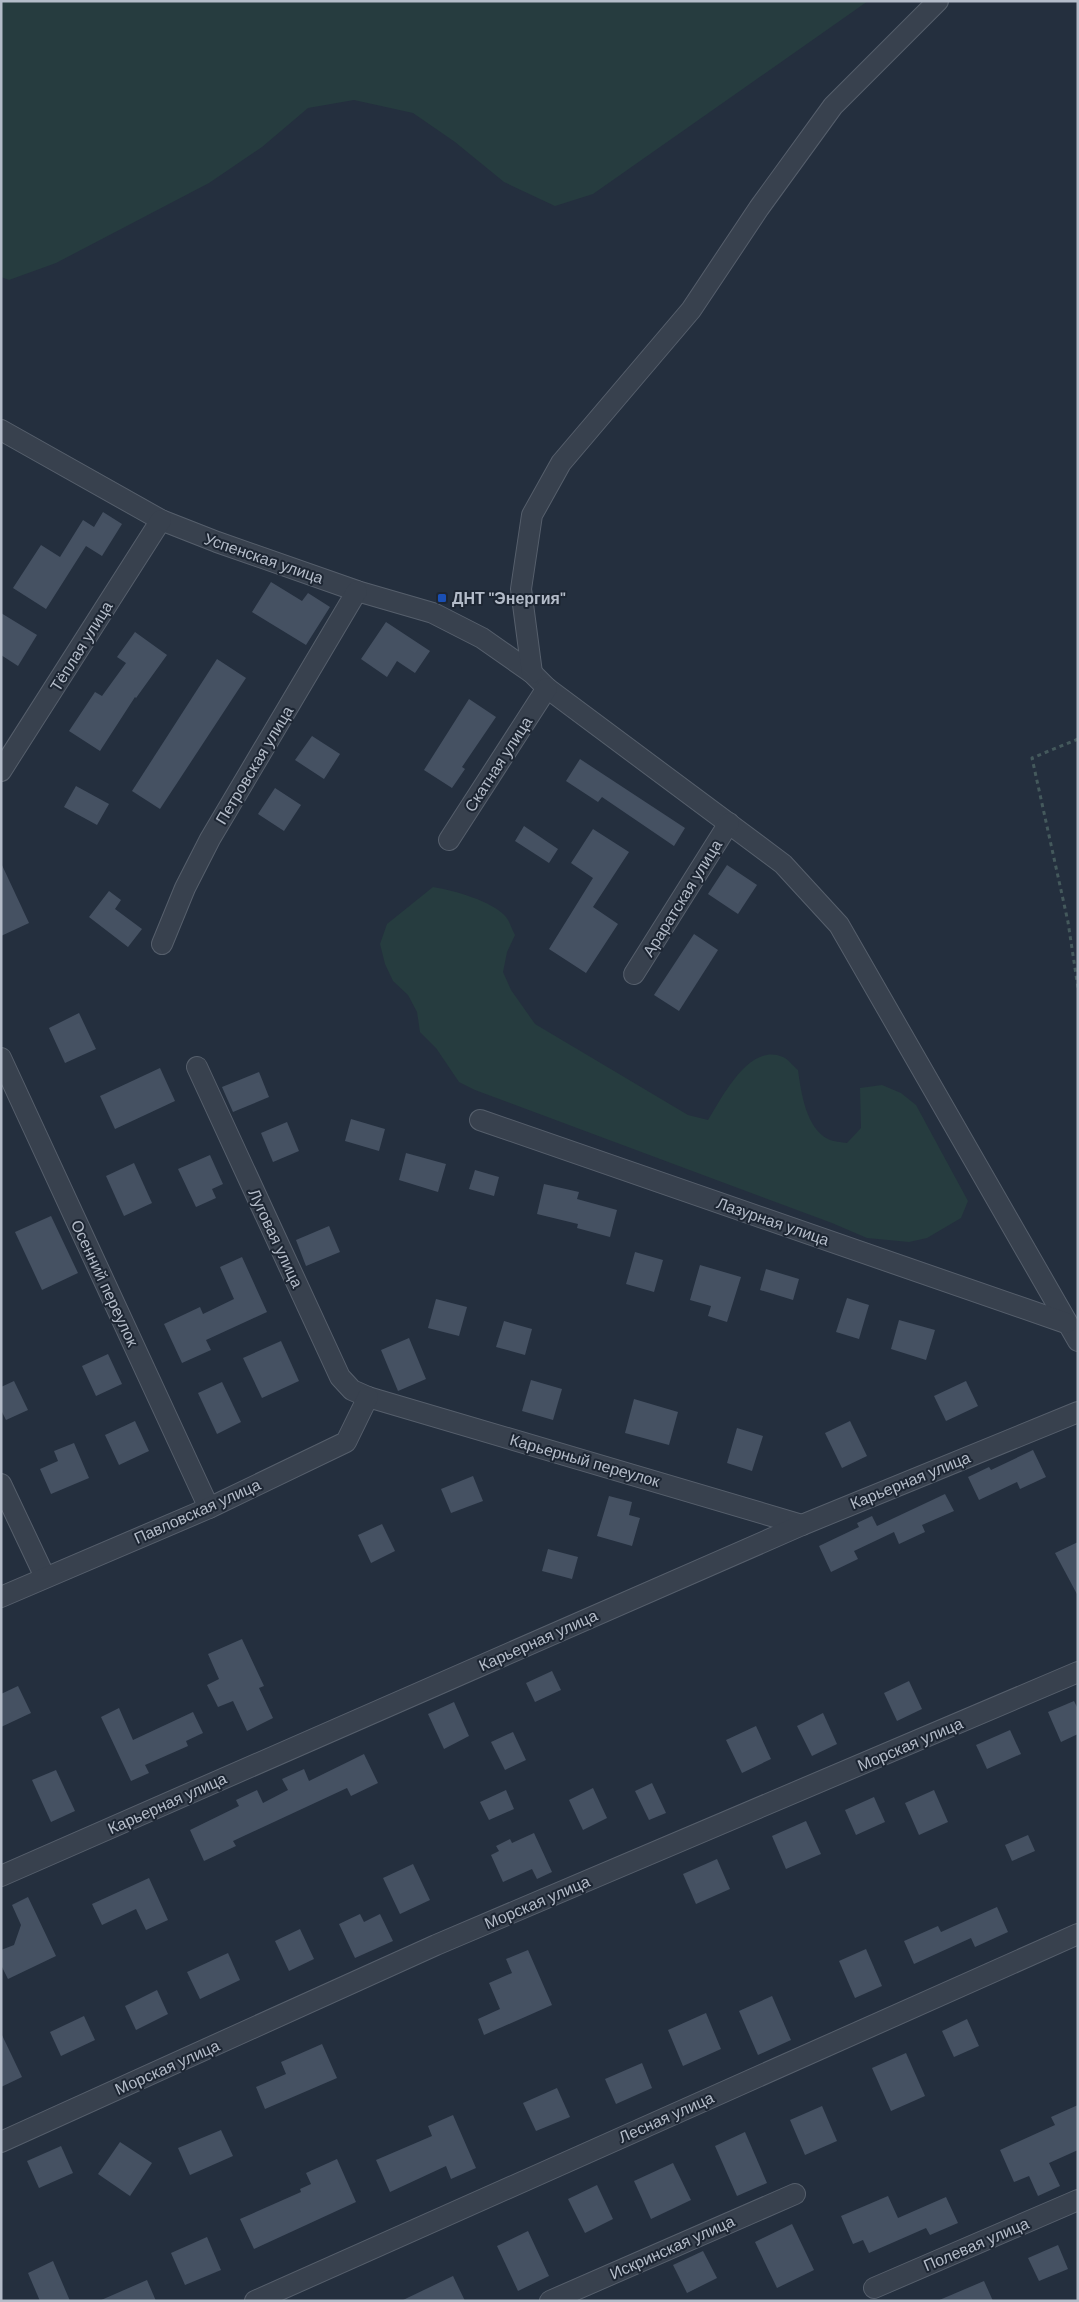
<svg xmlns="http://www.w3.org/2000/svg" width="1079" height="2302" viewBox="0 0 1079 2302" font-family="'DM Sans',sans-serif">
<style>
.green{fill:#263c3f}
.building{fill:#455162}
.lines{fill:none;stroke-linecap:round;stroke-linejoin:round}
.minor-casing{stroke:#565f6c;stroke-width:22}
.path{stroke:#44595c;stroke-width:3;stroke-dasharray:4 4;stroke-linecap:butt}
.minor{stroke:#38414e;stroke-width:20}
.transit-dot{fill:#1a4fb4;stroke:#1d2633;stroke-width:2}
.labels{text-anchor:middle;stroke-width:4;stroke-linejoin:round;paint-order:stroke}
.street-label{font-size:16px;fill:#b4bcc9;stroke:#1d2633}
.poi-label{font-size:16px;font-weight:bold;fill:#b4bcc9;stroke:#1d2633;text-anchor:start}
</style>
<rect width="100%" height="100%" fill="#242f3e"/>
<g class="green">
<path d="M1,1H868L593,194L555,206L504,182L455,142L413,113L354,100L308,108L262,147L209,183L56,263L9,280L1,277Z"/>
<path d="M433,887C452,890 493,901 506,917C510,922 512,930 515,935L507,952L503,972L511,990L535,1024L688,1115L708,1120C722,1098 749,1042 783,1057C788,1059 793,1066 798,1070C801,1092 806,1128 828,1139C833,1142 842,1142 847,1143L861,1128L860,1088L882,1085L901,1093L916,1105L968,1201L961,1218L927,1238L909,1242L867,1238L832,1223L475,1090L459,1082L436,1048L420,1032L417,1012L408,995L393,981L385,964L380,944L387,924Z"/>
</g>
<g class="building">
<path d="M103,512L122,524L102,556L86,546L46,609L13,588L41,545L60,557L83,520L94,527Z"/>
<path d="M271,582L302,601L308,593L330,607L306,645L252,612Z"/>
<path d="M1,613L37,635L18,666L1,655Z"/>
<path d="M386,622L430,651L415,673L397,661L387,677L361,659Z"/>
<path d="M135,632L167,655L136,698L135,697L100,751L69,731L95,692L102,696L126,663L117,657Z"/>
<path d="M217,659L246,678L160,809L132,791Z"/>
<path d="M469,699L496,717L462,767L465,769L452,788L424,770Z"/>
<path d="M312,736L340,754L324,779L295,760Z"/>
<path d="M580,759L685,828L674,846L602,797L598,802L566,781Z"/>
<path d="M76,786L109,804L97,825L64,807Z"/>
<path d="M275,788L301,805L284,831L258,814Z"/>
<path d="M524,826L558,849L549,863L515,841Z"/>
<path d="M593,829L629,852L593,907L618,924L586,973L549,949L593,878L571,863Z"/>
<path d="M1,863L29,923L1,936Z"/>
<path d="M727,865L757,885L738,914L708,894Z"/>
<path d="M109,891L121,900L115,909L142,929L128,947L89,917Z"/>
<path d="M694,934L718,950L679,1011L654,995Z"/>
<path d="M79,1013L96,1049L65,1063L49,1028Z"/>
<path d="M160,1068L175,1101L115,1129L100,1096Z"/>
<path d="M259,1072L269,1097L233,1112L222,1087Z"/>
<path d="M351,1119L385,1129L379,1151L345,1141Z"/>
<path d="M287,1122L299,1151L273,1162L261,1133Z"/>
<path d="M406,1153L446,1164L438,1192L399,1180Z"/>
<path d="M210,1155L223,1184L212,1189L216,1198L196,1207L178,1169Z"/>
<path d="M134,1163L152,1203L124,1216L106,1176Z"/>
<path d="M475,1170L499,1177L494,1196L469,1189Z"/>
<path d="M544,1184L579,1192L577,1199L617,1210L610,1237L577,1228L578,1224L537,1214Z"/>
<path d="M51,1216L78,1273L42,1290L15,1232Z"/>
<path d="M329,1226L340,1252L306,1266L296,1240Z"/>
<path d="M635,1252L663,1260L654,1292L626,1284Z"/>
<path d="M242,1257L267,1312L206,1340L211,1350L182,1363L164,1324L200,1307L203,1314L234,1299L220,1267Z"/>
<path d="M700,1265L741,1277L727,1322L708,1316L711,1306L690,1300Z"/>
<path d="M766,1269L799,1279L793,1300L760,1290Z"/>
<path d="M847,1298L869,1305L859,1339L836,1332Z"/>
<path d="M436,1299L467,1307L459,1336L428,1328Z"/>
<path d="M899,1320L935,1330L926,1360L891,1349Z"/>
<path d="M504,1321L532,1329L525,1355L496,1347Z"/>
<path d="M409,1338L426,1379L398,1391L381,1350Z"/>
<path d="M281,1341L299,1381L262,1398L243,1358Z"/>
<path d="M108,1354L122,1384L96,1396L82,1366Z"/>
<path d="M531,1380L562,1389L553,1420L522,1411Z"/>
<path d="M14,1381L28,1410L6,1420L1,1410V1387Z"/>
<path d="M966,1381L978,1406L946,1421L934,1396Z"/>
<path d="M222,1382L241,1422L217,1434L198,1393Z"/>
<path d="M634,1399L678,1412L669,1445L625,1433Z"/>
<path d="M135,1421L149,1451L119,1465L105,1435Z"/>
<path d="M850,1421L867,1456L842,1468L825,1433Z"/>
<path d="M737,1428L763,1436L752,1471L727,1463Z"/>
<path d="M74,1443L89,1478L51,1494L40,1469L58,1461L54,1451Z"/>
<path d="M1033,1450L1046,1477L1020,1489L1017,1482L979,1500L968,1477L989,1467L991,1470Z"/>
<path d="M473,1476L483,1501L451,1513L441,1489Z"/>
<path d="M945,1494L954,1511L922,1525L925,1532L899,1544L894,1532L854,1551L858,1559L831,1572L819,1546L859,1527L857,1523L872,1516L877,1526Z"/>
<path d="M609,1496L632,1502L629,1515L640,1518L632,1546L597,1536Z"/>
<path d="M382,1524L395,1551L371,1563L358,1535Z"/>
<path d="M1078,1542V1596L1055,1553Z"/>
<path d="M548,1549L578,1557L572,1579L542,1571Z"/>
<path d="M242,1639L264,1686L259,1688L273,1718L247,1731L233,1701L218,1707L207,1685L219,1679L208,1654Z"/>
<path d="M552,1671L561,1690L535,1702L526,1683Z"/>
<path d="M909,1681L922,1709L897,1721L884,1693Z"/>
<path d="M18,1686L31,1713L1,1727V1694Z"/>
<path d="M1074,1701L1078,1709V1734L1061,1742L1048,1712Z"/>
<path d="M454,1702L469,1736L444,1749L428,1714Z"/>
<path d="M119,1708L133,1740L193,1712L203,1733L186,1741L188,1746L145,1765L149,1773L131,1781L101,1717Z"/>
<path d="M823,1713L837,1744L812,1756L797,1726Z"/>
<path d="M756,1726L771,1759L742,1773L726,1740Z"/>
<path d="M1010,1730L1021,1754L987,1769L976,1745Z"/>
<path d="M513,1732L526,1760L505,1770L491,1742Z"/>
<path d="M364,1754L378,1783L351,1796L347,1788L233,1841L236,1846L204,1861L190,1830L239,1806L236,1800L257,1790L263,1803L288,1790L282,1779L304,1769L309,1781Z"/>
<path d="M56,1770L75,1811L51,1822L32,1780Z"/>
<path d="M652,1783L666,1813L649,1820L635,1791Z"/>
<path d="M593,1788L607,1818L583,1830L569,1800Z"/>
<path d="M506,1790L514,1809L489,1820L480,1802Z"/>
<path d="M934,1790L948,1822L919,1835L905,1803Z"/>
<path d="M874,1797L885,1822L856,1835L845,1810Z"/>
<path d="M806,1821L821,1854L786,1869L772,1836Z"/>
<path d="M534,1833L552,1872L537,1879L532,1869L503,1882L491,1855L499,1851L496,1846L510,1839L512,1843Z"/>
<path d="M1028,1835L1035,1851L1012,1861L1005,1845Z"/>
<path d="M717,1859L730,1889L696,1904L683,1874Z"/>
<path d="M413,1864L430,1900L400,1914L383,1878Z"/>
<path d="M149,1878L168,1920L146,1930L136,1909L102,1925L92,1904Z"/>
<path d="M28,1897L56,1956L8,1979L1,1965V1950L14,1945L21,1925L12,1905Z"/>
<path d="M997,1907L1008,1932L975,1947L971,1938L914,1964L904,1941L938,1926L941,1932Z"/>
<path d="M360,1914L364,1922L380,1914L393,1941L355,1958L339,1924Z"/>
<path d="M300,1929L314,1959L289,1971L275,1941Z"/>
<path d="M866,1949L882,1986L855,1998L839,1961Z"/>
<path d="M528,1950L552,2005L484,2035L478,2019L500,2009L489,1983L512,1973L506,1959Z"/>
<path d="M228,1953L240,1980L200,1999L187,1972Z"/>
<path d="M157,1990L168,2014L136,2030L125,2006Z"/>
<path d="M772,1996L791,2040L758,2055L739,2011Z"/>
<path d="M706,2013L721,2049L683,2066L668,2030Z"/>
<path d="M84,2016L95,2040L61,2056L50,2032Z"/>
<path d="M967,2019L979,2046L954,2057L942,2031Z"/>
<path d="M1,2033L22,2077L1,2087Z"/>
<path d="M322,2044L337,2078L265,2109L256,2087L286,2074L281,2062Z"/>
<path d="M906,2053L925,2096L891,2111L872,2068Z"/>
<path d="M642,2063L652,2088L616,2104L605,2079Z"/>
<path d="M557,2088L570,2117L536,2131L523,2103Z"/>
<path d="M1078,2105V2150L1049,2163L1060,2186L1038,2196L1029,2176L1014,2182L1000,2150L1055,2125L1051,2117Z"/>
<path d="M822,2106L837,2141L805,2155L790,2120Z"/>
<path d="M453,2115L476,2168L451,2179L446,2166L390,2192L376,2160L432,2136L428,2126Z"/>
<path d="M221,2130L233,2156L190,2175L178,2148Z"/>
<path d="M745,2132L767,2183L737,2196L715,2146Z"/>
<path d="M120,2142L152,2163L130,2196L98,2174Z"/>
<path d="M61,2146L73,2173L39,2188L27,2161Z"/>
<path d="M337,2159L356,2202L254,2249L240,2219L301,2192L300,2189L311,2184L306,2173Z"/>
<path d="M673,2163L691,2200L651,2219L634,2181Z"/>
<path d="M597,2185L613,2219L585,2233L568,2199Z"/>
<path d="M888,2196L898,2218L946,2197L958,2223L930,2235L926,2228L869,2253L863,2240L853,2244L841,2216Z"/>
<path d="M792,2224L814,2270L777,2288L755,2242Z"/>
<path d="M528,2231L549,2276L518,2291L497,2246Z"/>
<path d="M207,2237L221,2270L185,2285L171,2253Z"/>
<path d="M1058,2245L1068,2269L1039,2281L1028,2258Z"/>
<path d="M703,2251L717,2278L687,2293L673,2265Z"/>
<path d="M53,2261L70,2301H40L28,2273Z"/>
<path d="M453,2276L465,2301H401Z"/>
<path d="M147,2280L156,2301H99Z"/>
<path d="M984,2281L993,2301H937Z"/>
</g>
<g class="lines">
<g class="minor-casing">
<g id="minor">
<path d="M1,430L161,520L217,542L357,591L433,613L482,638L532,673L547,688L783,864L839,925L1078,1341"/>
<path d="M532,673L521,589L532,515L561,463L691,310L759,208L833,106L938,1"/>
<path d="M1,771L161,520"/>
<path d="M449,840L547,688"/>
<path d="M162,944L185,888L210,839L357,591"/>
<path d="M634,974L729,823"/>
<path d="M1,1058L209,1508"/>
<path d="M197,1067L340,1377L352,1390L368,1397L802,1525"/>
<path d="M480,1120L1066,1323"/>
<path d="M1,1484L45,1577"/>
<path d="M1,1597L209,1508L346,1442L368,1397"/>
<path d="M1,1876L802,1525L1078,1412"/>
<path d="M1,2142L436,1945L1078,1672"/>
<path d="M874,2288L1078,2200"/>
<path d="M255,2301L1078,1934"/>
<path d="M550,2301L795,2194"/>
</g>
</g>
<path class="path" d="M1078,739L1032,758L1068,922L1078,988"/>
<use href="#minor" class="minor"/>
</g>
<rect class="transit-dot" x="437" y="593" width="10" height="10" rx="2.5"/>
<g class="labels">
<g class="street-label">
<text transform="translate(264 558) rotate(19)" y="6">Успенская улица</text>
<text transform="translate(81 646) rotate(-58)" y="6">Тёплая улица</text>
<text transform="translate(498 764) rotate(-57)" y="6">Скатная улица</text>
<text transform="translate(254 765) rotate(-59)" y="6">Петровская улица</text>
<text transform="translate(682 898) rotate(-58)" y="6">Араратская улица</text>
<text transform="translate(773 1221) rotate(19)" y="6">Лазурная улица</text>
<text transform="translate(276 1238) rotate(65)" y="6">Луговая улица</text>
<text transform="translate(105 1283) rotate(65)" y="6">Осенний переулок</text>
<text transform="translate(585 1460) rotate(16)" y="6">Карьерный переулок</text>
<text transform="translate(910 1480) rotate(-22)" y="6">Карьерная улица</text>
<text transform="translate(197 1511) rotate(-24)" y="6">Павловская улица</text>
<text transform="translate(538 1640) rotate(-24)" y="6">Карьерная улица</text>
<text transform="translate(910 1744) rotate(-23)" y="6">Морская улица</text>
<text transform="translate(167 1803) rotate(-24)" y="6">Карьерная улица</text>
<text transform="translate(537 1902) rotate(-23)" y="6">Морская улица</text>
<text transform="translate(167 2067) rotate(-24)" y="6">Морская улица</text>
<text transform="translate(666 2117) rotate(-24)" y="6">Лесная улица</text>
<text transform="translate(976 2244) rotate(-23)" y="6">Полевая улица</text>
<text transform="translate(672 2247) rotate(-24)" y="6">Искринская улица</text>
</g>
<g class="poi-label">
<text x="452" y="604">ДНТ "Энергия"</text>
</g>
</g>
<rect width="1079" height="2302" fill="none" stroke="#b4bcc9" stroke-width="5"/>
</svg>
